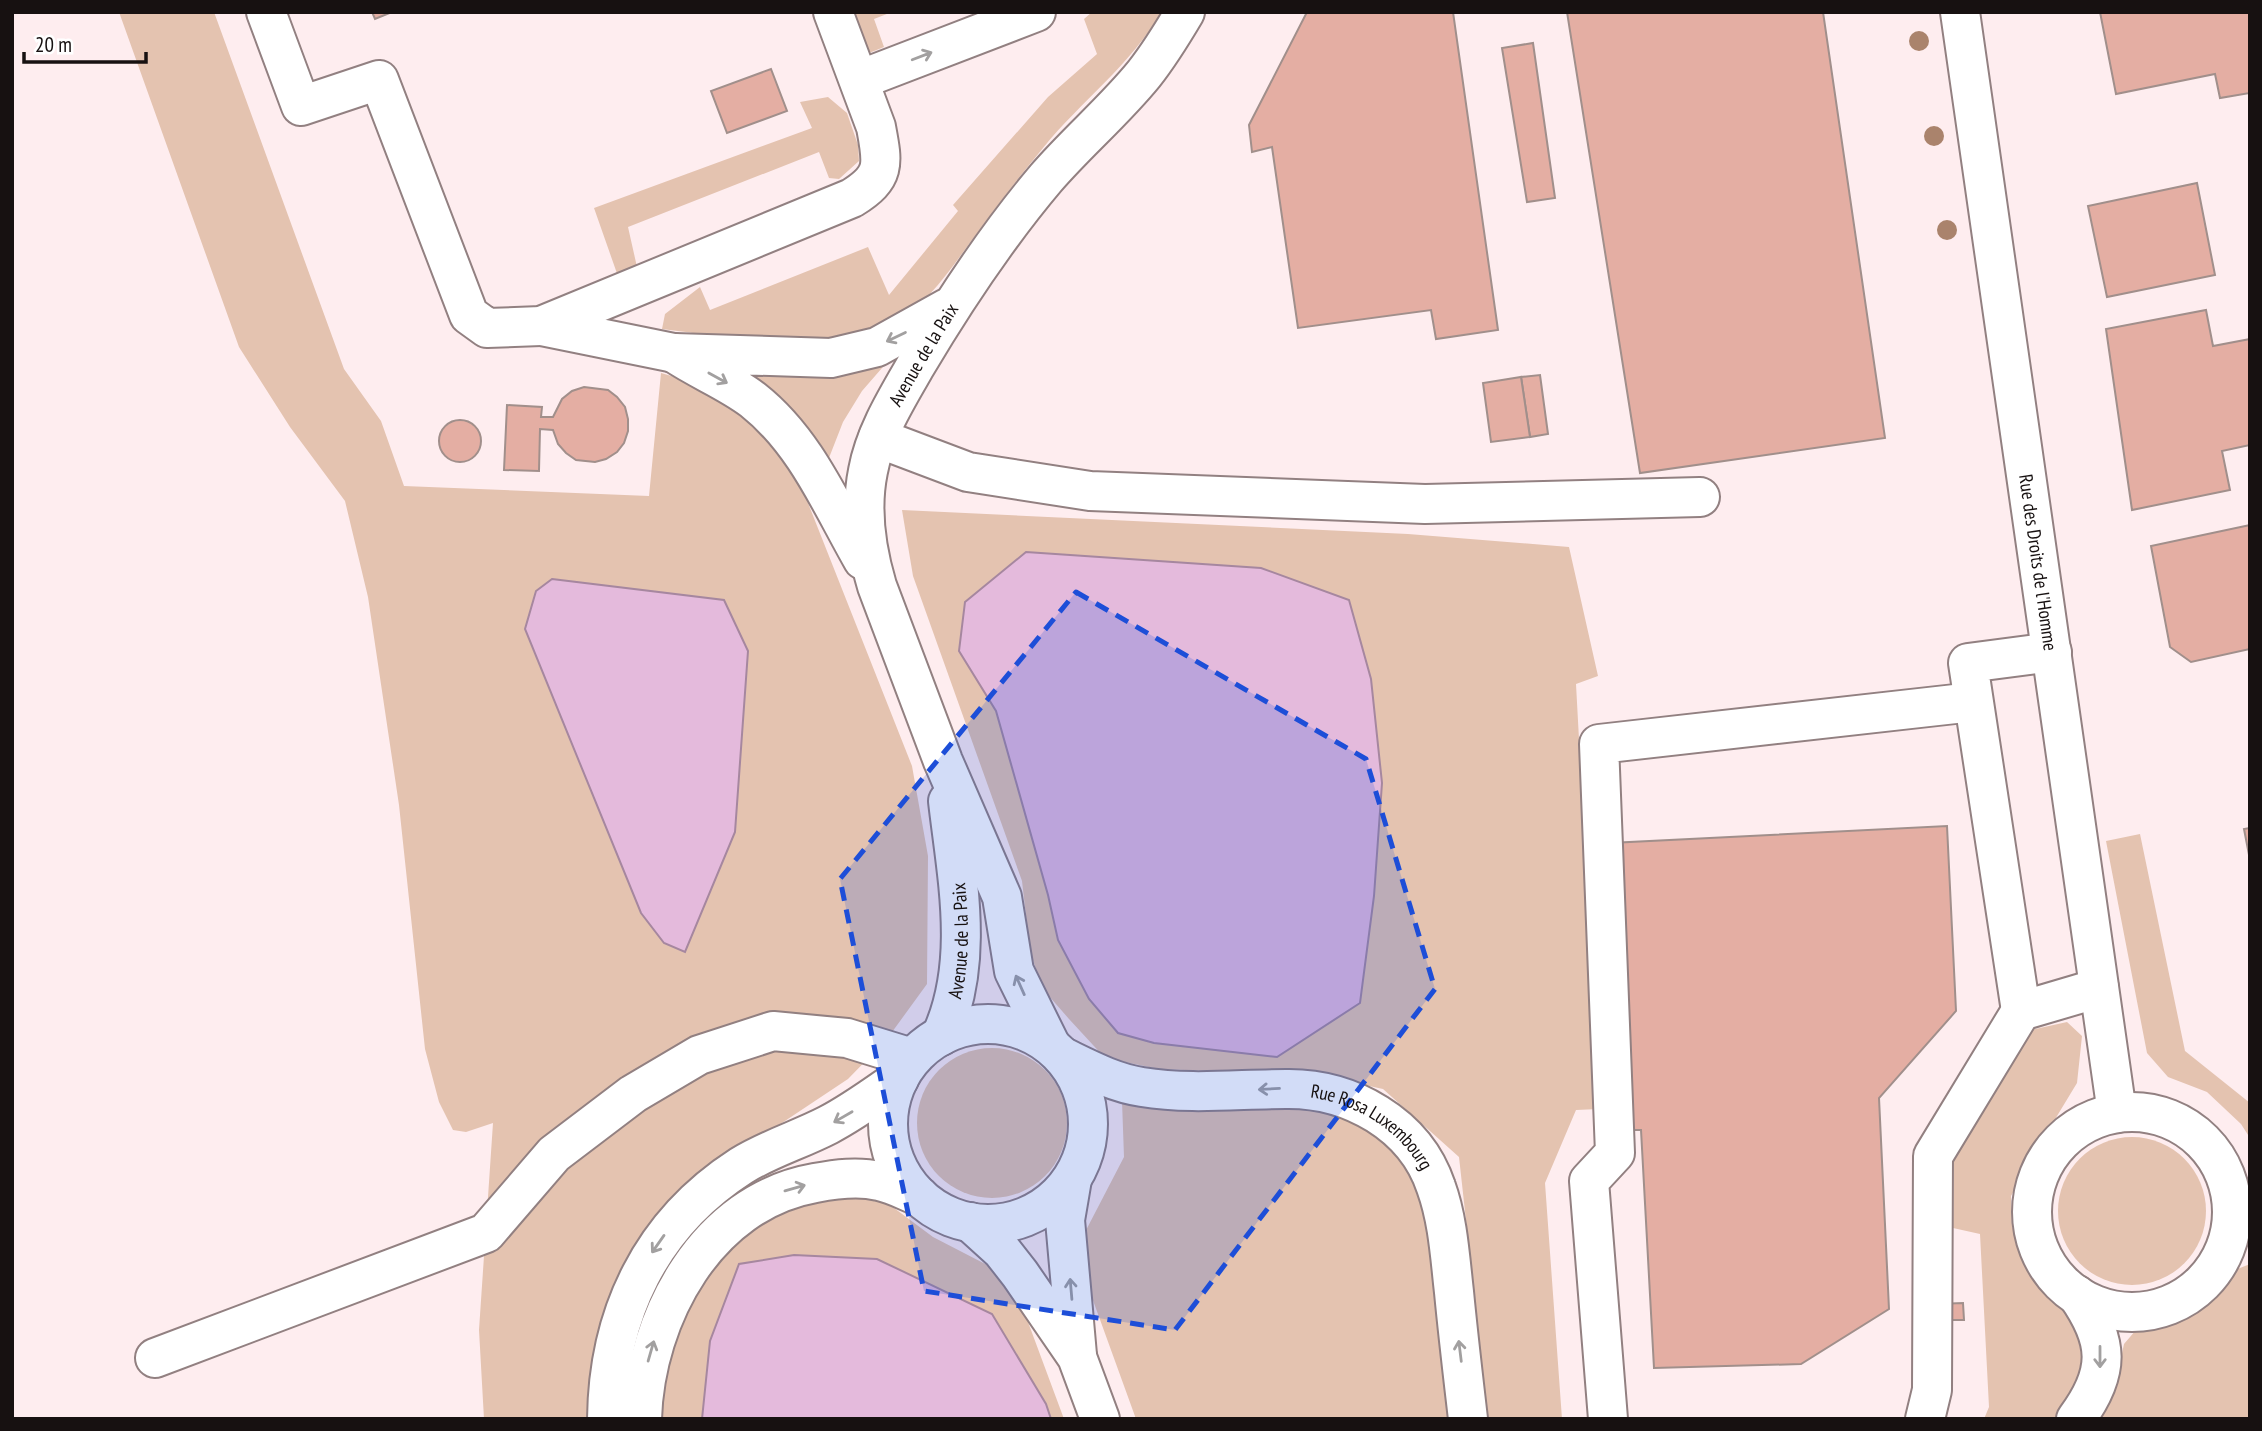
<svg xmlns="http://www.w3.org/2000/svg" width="2262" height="1431" viewBox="0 0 2262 1431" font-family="'PT Sans Narrow',sans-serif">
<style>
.green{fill:#e4c3b0;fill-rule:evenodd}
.water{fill:#e4badc;stroke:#a6879f;stroke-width:2}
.building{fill:#e4aea3;stroke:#a18f8b;stroke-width:2}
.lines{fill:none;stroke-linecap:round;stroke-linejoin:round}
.minor-casing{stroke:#928081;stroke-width:42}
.highway-casing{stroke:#928081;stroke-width:42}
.minor{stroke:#fff;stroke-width:38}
.highway{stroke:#fff;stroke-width:38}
.tree{fill:#aa836c}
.oneway{stroke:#a2a0a0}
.marked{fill:#1d4ed8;fill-opacity:0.2;stroke:#1d4ed8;stroke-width:5;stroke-dasharray:14 9;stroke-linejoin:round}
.labels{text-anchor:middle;stroke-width:5;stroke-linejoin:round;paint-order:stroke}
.street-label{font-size:19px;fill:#171111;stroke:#fff}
</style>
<rect width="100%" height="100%" fill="#feedef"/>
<g class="green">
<path d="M119,12H214L344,369L381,421L404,486L649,496L661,373L699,384L754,417L789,455L912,766L928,856L927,984L887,1039L848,1079L692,1183L590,1419H484L479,1330L493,1123L466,1132L453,1130L439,1102L425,1049L399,805L368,597L345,501L290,427L239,347ZM525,630L685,951L664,943L641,913Z"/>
<path d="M854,12H892L874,19L884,47L869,53Z"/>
<path d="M1092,12H1161C1131,65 1081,101 1043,148C1019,177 997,206 975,236C960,256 946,277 929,295C863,365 746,339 662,329L665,314L700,287L710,310L868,247L889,295L958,211L953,205L1048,97L1097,54L1084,19Z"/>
<path d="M828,97L847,113L858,145L859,161L839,179L829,178L819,152L628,227L637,267L620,282L594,208L812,128L800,102Z"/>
<path d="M895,353L862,391L843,422L827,463L734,365Z"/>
<path d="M902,510L1408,534L1569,547L1598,676L1576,684L1599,1109L1576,1110L1545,1183L1562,1419H1488L1459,1157L1383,1089L1319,1075L1159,1069L1105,1058L1069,1019L1042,988L1030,951L1022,881L913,576Z"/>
<path d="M2140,834L2185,1051L2250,1103V1138L2241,1124L2207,1092L2168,1077L2147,1053L2106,841Z"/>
<path d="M2067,1022L2082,1036L2077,1083L2031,1159L2011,1196L2012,1227L2043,1284L2070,1316L2086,1347L2083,1373L2069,1404L2055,1419H1984L1989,1407L1980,1234L1953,1228L1954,1147L2031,1030Z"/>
<circle cx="992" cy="1123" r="75"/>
<path d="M1122,1101H1298L1335,1112L1385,1142L1409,1173L1426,1217L1453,1419H1136L1086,1281L1083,1236L1124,1157Z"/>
<circle cx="2132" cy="1211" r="74"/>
<path d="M852,1194L886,1202L933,1237L993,1268L1028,1322L1064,1419H1051L1046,1404L659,1419L673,1341L691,1296L715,1261L756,1227L805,1198Z"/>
<path d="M2250,1264V1419H2094L2114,1390L2124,1344L2136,1330L2160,1325L2183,1317L2210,1298L2225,1274Z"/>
</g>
<g class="water">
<path d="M1026,552L1261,568L1349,600L1371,679L1382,783L1374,896L1360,1003L1277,1057L1154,1043L1118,1033L1089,999L1058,940L1048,895L996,711L959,651L965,602Z"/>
<path d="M552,579L724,600L748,651L735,832L685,952L664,943L641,913L525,629L536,591Z"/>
<path d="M794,1255L877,1259L992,1314L1046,1404L1051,1419H702L710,1341L739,1264Z"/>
</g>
<g class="building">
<path d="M372,12H392L375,19Z"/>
<path d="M1307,12H1453L1498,330L1436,339L1431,310L1298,328L1272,147L1252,152L1249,125Z"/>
<path d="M1567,12H1823L1885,438L1640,473Z"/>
<path d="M2100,12H2250V93L2220,98L2215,74L2116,94Z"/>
<path d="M1533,43L1555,198L1527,202L1502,48Z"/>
<path d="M771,69L787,111L727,133L711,91Z"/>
<path d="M2197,183L2215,275L2107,297L2088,206Z"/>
<path d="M2206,310L2213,346L2250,339V445L2222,451L2230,490L2132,510L2106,329Z"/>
<path d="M1540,375L1548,434L1530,437L1521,377Z"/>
<path d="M1521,377L1530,437L1491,442L1483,383Z"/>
<path d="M584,387L608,390L617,397L625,407L628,419V431L624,443L617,452L606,459L595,462L576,460L566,453L558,444L553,430L540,429L539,471L504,470L507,405L542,407L541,417H553L562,399L572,391Z"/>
<circle cx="460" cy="441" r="21"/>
<path d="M2250,525V649L2191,662L2170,647L2151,546Z"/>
<path d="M1947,826L1956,1011L1879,1098L1889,1309L1801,1364L1654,1368L1641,1130H1624L1610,843Z"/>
<path d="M2250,828V860L2244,829Z"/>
<path d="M1963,1303L1964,1320H1937L1936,1304Z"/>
</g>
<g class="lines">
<g class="minor-casing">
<g id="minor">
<path d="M266,12L301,106L379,80L469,315L487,328L541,326L852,198C886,177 883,164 876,127L833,12"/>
<path id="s1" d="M1960,12L2117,1113"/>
<path d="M859,80L1036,12"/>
<path d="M541,326L674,353"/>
<path d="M878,438L968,472L1090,491L1425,504L1700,497"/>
<path d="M863,560C831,504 805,441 753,400C728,381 699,370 674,353L831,358L877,347L947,308"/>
<path d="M2052,652L1968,663L2021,1011L2099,988"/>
<circle cx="988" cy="1124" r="100"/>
<path id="s2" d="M941,1036C975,962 957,879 948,801"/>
<path id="s3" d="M1051,1046L1014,971L1002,897L943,761L877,586C866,549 860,510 868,471C875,433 897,398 916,365C954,301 997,236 1046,178C1077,142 1114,111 1144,74C1159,55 1172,34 1185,12"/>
<path id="s4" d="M1063,1057C1088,1069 1114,1083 1142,1087C1191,1095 1238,1089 1286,1089C1350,1088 1415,1124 1436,1187C1448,1220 1450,1257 1454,1292C1458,1334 1463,1376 1468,1419"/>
<circle cx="2132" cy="1212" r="100"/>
<path d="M155,1358L486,1233L554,1154L633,1094L699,1055L773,1031L847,1038L912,1058"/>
<path d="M1608,1419L1589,1181L1615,1153L1599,744L1973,702"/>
<path d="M1925,1419L1932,1390L1933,1156L2021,1011"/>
<path d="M2076,1419C2111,1372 2109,1341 2077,1295"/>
</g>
</g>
<g class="highway-casing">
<g id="highway">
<path d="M1072,1179L1065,1220L1077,1355"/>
<path d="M970,1222L1002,1251L1020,1274L1077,1357L1100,1419"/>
<path d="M607,1419C608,1314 651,1224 741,1166C768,1149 799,1140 828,1125C853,1112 876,1095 899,1079"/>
<path d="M642,1419C645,1317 707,1202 815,1183C836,1179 858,1176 879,1181C893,1184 906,1191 919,1196"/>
</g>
</g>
<use href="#minor" class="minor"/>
<use href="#highway" class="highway"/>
</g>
<g class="tree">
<circle cx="1919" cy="41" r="10"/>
<circle cx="1934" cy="136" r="10"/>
<circle cx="1947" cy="230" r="10"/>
</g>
<defs><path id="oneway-shaft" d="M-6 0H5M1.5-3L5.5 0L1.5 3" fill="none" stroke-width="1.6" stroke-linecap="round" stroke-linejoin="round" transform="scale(1.75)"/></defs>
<g class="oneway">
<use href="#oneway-shaft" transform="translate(922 56) rotate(-21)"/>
<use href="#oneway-shaft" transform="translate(896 337) rotate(154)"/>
<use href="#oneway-shaft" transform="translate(718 378) rotate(29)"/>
<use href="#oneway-shaft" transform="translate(1020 985) rotate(-114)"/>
<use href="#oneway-shaft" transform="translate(1269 1089) rotate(177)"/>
<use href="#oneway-shaft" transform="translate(843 1117) rotate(150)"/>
<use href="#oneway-shaft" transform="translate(795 1188) rotate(-16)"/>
<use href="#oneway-shaft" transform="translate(658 1244) rotate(125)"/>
<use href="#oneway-shaft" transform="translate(1071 1289) rotate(-95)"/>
<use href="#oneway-shaft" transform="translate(651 1351) rotate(-74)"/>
<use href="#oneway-shaft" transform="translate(1460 1351) rotate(-97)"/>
<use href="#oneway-shaft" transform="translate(2100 1357) rotate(90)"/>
</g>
<path class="marked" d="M1076,592L1366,759L1435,989L1175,1330L924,1291L840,879Z"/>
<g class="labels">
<g class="street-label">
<text dy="7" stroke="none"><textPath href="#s3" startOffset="740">Avenue de la Paix</textPath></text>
<text dy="7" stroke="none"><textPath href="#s1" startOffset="556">Rue des Droits de l'Homme</textPath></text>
<text dy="7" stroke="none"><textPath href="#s2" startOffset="98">Avenue de la Paix</textPath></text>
<text dy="7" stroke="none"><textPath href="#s4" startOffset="327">Rue Rosa Luxembourg</textPath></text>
</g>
</g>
<rect width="2262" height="1431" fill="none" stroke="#171111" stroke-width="28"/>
<path d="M24 52v10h122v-10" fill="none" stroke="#171111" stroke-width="3.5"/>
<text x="35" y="52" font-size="21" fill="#171111" stroke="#ffffff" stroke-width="5" paint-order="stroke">20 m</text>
</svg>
